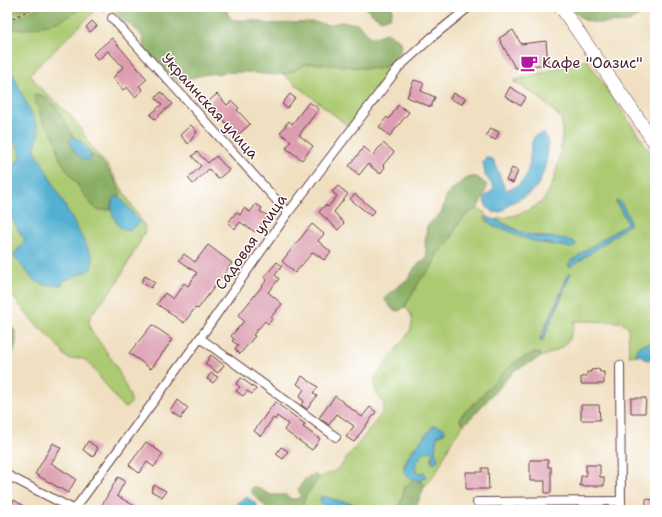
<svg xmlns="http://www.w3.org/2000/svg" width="662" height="517" viewBox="0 0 662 517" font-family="'Shantell Sans',sans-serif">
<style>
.green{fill:#acca72;stroke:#7b744e;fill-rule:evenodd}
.forest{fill:#89ae64;stroke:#6a6648}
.water{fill:#52b0d1;stroke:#4e687e}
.building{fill:#dc9db0}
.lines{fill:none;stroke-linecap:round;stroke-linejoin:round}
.minor-casing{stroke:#633c42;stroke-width:10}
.primary-casing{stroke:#633c42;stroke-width:14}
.path{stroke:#633c42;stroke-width:1.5;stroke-dasharray:3 3;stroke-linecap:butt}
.minor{stroke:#fff;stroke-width:8}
.primary{stroke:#fff;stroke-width:13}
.labels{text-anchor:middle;stroke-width:3;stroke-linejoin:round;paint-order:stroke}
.poi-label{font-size:15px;fill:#4a1f2b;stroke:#fff;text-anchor:start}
.street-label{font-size:15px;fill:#4a1f2b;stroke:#fff}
</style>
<rect width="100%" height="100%" fill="#fff"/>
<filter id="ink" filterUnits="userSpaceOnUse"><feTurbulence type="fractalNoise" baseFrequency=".025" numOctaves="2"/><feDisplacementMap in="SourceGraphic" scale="8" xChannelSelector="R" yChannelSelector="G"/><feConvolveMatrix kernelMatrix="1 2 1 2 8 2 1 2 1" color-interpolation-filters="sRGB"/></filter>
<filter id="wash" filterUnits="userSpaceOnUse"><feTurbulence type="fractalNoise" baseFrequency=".012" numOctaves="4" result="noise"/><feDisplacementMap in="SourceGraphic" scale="16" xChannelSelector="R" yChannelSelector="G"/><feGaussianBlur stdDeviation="0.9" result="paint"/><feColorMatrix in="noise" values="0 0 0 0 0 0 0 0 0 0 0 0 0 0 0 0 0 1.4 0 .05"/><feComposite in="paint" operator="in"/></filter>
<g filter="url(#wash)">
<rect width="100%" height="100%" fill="#f0e0c1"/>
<g class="green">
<path d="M7,7H87L96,10L30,74L39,87L70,115L79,126L94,151L108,166L145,227L144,234L117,283L91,315L89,323L91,330L115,364L131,398V403L126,408L123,407L88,362L81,358L70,359L66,357L54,341L32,321L7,288Z"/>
<path d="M587,60L655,159V342L641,345L635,352L636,355L629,356L628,327L624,325L622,322L575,321C570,346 561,349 539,358L540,355L534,353L462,414L461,422L465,423L451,442L437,471L424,487L423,483L420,481L423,479L421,474L417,471L415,465C419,458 422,449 432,451L433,454L431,460L435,454L437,436L444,433L425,438L412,450L403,466L408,477L414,478L405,487L401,502L396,510H347L353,508L352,503L339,502L327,497L320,500L326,510H302C303,498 311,484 321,477C327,473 334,473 340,467L382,413L384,405C380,395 371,390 375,378L410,331C414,320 413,315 405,307L419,282L431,268L438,253L451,239L459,223L470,212L477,209L484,212L487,217L485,218V220L494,226L508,230L525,238L547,244L568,247H575L553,238L525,234L504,223L494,220C509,217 528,213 540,203C557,188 565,139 561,118L538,97L513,81ZM616,202H620L630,223L628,226L572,266L568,264L586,250L625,225L627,222ZM569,273L562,297L542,342L540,339L541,334L561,295Z"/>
<path d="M320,62C347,66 368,72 395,65L348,126L283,74L290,73L302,65Z"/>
</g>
<g class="forest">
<path d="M8,7H27L7,17Z"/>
<path d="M40,7H80C71,22 29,31 13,29L10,25V22Z"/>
<path d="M107,7H227V13L231,19L235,20H252L269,24L313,22L329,25L341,22L351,23L358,24L370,37H375L386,33L398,39L401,44C401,56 389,67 378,69L310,63C302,65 296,71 288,73C274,77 259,73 245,72C233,72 220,73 208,74C196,75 184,84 172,79L146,52L142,36L138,31Z"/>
<path d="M365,7H392V13L390,17L381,20L371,13Z"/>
<path d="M571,7H655V11H646L629,22L596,23L582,19Z"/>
<path d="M36,94C53,96 67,123 73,137L70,140V143L81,158H91V154C104,160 116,181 121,194L120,197H116L111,203V209C106,210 100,211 96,209C92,207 63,165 60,159C57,151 57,142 53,135C51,130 46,127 43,122C42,119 35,100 34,96Z"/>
<path d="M471,177H477L487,185C487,190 480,203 477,209L470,212L459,223L451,239L438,253L431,268L419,282L405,307L399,311L393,310L385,300L386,296L409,278L415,267L427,257L425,243L427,226L442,212L446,197L451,191L463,180Z"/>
<path d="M7,323C22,332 16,351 7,361Z"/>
<path d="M534,353H539L540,355L539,358L515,370L469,420L465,423L461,422L460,419C463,411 472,406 478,400C495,381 510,361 534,353Z"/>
<path d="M312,475H317L319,478L305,497L302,510H269L251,492V489L254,486L271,495H286L291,499H297L301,496L298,489L305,479Z"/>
<path d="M414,478L423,483L424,487L415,510H396L401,502L405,487Z"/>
</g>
<g class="water">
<path d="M7,61L38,128V138L34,148L93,258L91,269L62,282V285C33,288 32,276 14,257V254L24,242V239L7,212V167L18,161L21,156L7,125Z"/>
<path d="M544,133C553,142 544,177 537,186C530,194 520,199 511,203C507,205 506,209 502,211C491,216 484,206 484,197L494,189V187L485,175L483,161L486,158L493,159L505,189C509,190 513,188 517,186C533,174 528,157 533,139L536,135Z"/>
<path d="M73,137C80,138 91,150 91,158L88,160C79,160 71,148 70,140Z"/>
<path d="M116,197H120L139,221V224L130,229L123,230C114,222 109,211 113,199Z"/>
<path d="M617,200C623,203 628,216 630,223L628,226L572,266H569L568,264L586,250L625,225L627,222L616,202Z"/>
<path d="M487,217C502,221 517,232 530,235C545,239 564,235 577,244L572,248L568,247L536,242L518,236L508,230L494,227L485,218Z"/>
<path d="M569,273H571L542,342L540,341Z"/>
<path d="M655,342V359L646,360L642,356L636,355L635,352L641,345Z"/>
<path d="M434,425L444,428L446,431L437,436L435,450L438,459L436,462H431L433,454L431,451L423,452L414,468L419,473L424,472L426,477L420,481L408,477L403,470L409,455Z"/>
<path d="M321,496L355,505L347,510H326L320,500Z"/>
<path d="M247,497L256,504L258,510H235L239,501Z"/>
</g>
<g id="blocks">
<g class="building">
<path d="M92,21L97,26L90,32L86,27Z"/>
<path d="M513,30L521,44L546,41L548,64L515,68L499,38Z"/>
<path d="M112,38L147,79L139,86L143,90L135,97L127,87L123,90L113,78L123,67L108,51L98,60L93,54Z"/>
<path d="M414,80L424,83L421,91L435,97L431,107L407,97Z"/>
<path d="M510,87L526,97L521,106L505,96Z"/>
<path d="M161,92L172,104L155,119L150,115L162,104L155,98Z"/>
<path d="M453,93L465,98L462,104L450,99Z"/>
<path d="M217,94L227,105L232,101L239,108L237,110L250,124L237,136L208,102Z"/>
<path d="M290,94L295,98L287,108L282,104Z"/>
<path d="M309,102L319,109L299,135L313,146L302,160L286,148L291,141L280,133L289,121L292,124Z"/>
<path d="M398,105L409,112L390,136L379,127L387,117L389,119Z"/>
<path d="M191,125L197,132L188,144L180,135Z"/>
<path d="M490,128L499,132L496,140L486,136Z"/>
<path d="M383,143L394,152L383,165L385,167L380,174L368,164L359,175L349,166L364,147L373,155Z"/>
<path d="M197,152L208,163L216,156L229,170L218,179L209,169L193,184L188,178L201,166L192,156Z"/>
<path d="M512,168L518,171L513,183L506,180Z"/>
<path d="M338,186L348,194L334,212L344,223L338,230L319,212L325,205L328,207L337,196L332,192Z"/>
<path d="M355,194L375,211L371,216L350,199Z"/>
<path d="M256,204L262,208L260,211L268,216L255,232L240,222L235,229L228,223L236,212L240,215L244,208L250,212Z"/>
<path d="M312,224L324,234L318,241L331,252L324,260L313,252L295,273L282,261Z"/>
<path d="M208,245L232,263L198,309L195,308L184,323L157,304L165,293L173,299L184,283L188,286L197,273L179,260L184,254L195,262Z"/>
<path d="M277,262L282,266L275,275L279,279L268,292L282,304L271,317L273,318L268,324L265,321L253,335L255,336L240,354L235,349L238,345L232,341L234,339L231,336L244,321L238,316L267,280L264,277Z"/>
<path d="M145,276L155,282L151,288L141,282Z"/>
<path d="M152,325L173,339L151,369L129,353Z"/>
<path d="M211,355L224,365L218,373L205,364Z"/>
<path d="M599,369L600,372H604V384H581V377L587,376V372H591V370Z"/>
<path d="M211,373L218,377L213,383L207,379Z"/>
<path d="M302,376L318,387L313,393L317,396L307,409L301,405L304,401L299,397L304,389L297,384Z"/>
<path d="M241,378L256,389L252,394L247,391L243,396L236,391L240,387L236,384Z"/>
<path d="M335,396L362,417L370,407L376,412L354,442L346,437L354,426L337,414L329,425L319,418Z"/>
<path d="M631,398H646L645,413H631Z"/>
<path d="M178,400L188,408L181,418L171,411Z"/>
<path d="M275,402L305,424L303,427L320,439L312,450L284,430L288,424L277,416L275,420L273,418L261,436L254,431Z"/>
<path d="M581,405H599L600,420H581Z"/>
<path d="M88,441L98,448L93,457L83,450Z"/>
<path d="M146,442L163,454L154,467L147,462L139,473L129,465Z"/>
<path d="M53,443L61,448L51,463L76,479L68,493L35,474Z"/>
<path d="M281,447L288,451L283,459L276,454Z"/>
<path d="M530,460H548V467H551V493H545V481H530Z"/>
<path d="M586,465H600V477H604V486H580L581,476H586Z"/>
<path d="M482,468H488L489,489H466V472H482Z"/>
<path d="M118,477L125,481L117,496L142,510H99Z"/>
<path d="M154,485L166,491L162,497L151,491Z"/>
<path d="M646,499L655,500V510H646Z"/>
<path d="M14,500L30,510H8Z"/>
</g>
</g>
</g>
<g filter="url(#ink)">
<use href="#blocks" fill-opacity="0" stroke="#633c42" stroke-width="1"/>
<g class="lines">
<g class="minor-casing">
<g id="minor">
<path d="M112,18L288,213"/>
<path d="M200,338L336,437"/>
<path d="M620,365L621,510"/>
<path d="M7,475L75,510"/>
<path d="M477,502L621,501"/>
<path d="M74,510L200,338L288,213L399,67L432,37L469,7"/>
</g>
</g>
<g class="primary-casing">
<path id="primary" d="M561,7L655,143"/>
</g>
<g class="path">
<path d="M96,7L106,13"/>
<path d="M7,21L35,7"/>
</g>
<use href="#minor" class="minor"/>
<use href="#primary" class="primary"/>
</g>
</g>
<defs>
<g id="cafe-bare" transform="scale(1.38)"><path d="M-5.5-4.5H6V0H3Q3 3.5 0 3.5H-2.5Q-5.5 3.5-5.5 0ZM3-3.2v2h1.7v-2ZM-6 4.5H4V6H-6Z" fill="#b5179e" stroke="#fff" stroke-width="2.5" paint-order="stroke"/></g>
</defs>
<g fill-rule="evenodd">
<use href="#cafe-bare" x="529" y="63"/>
</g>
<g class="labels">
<g class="poi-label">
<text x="542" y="68">Кафе "Оазис"</text>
</g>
<g class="street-label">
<text transform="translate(210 106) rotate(48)" y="5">Украинская улица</text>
<text transform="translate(251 242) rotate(-55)" y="5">Садовая улица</text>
</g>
</g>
<rect width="662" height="517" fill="none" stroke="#fff" stroke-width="24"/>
</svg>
